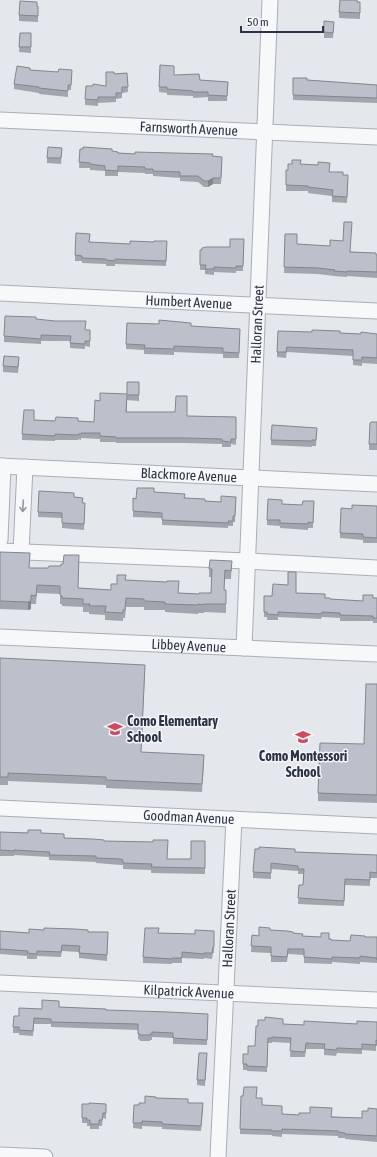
<svg xmlns="http://www.w3.org/2000/svg" width="377" height="1157" viewBox="0 0 377 1157" font-family="'Asap Condensed',sans-serif">
<style>
.lines{fill:none;stroke-linecap:round;stroke-linejoin:round}
.minor-casing{stroke:#a9aeb7;stroke-width:17}
.minor{stroke:#f7f8fa;stroke-width:15}
.wall{fill:#a1a5ae}
.shaded-wall{fill:#83868d}
.building{fill:#bbc0ca;stroke:#83868d}
.oneway{stroke:#9196a0}
.labels{text-anchor:middle;stroke-width:3;stroke-linejoin:round;paint-order:stroke}
.street-label{font-size:14px;fill:#2b3445;stroke:#f4f6f9}
.poi-label{font-size:14px;font-weight:bold;fill:#2b3445;stroke:#f4f6f9;text-anchor:start}
</style>
<rect width="100%" height="100%" fill="#e4e7ec"/>
<g class="lines">
<g class="minor-casing">
<g id="minor">
<path id="s1" d="M0,120L377,137"/>
<path id="s2" d="M0,293L377,311"/>
<path id="s3" d="M0,466L377,484"/>
<path d="M0,540L3,466"/>
<path d="M0,551L247,561L377,568"/>
<path d="M21,552L25,467"/>
<path id="s4" d="M0,637L377,654"/>
<path id="s5" d="M244,648L270,0"/>
<path id="s6" d="M0,808L377,826"/>
<path id="s7" d="M0,983L377,1000"/>
<path d="M0,1155L45,1157"/>
<path id="s8" d="M218,1157L234,819"/>
</g>
</g>
<use href="#minor" class="minor"/>
</g>
<g class="wall">
<path d="M357,2L360,8V19L339,18V12Z"/>
<path d="M37,6H38V22L19,21V15Z"/>
<path d="M324,21L334,22L333,38H324Z"/>
<path d="M20,33H31V53L19,52Z"/>
<path d="M30,70L72,75L71,90H68V97L39,94V93L14,89V84Z"/>
<path d="M127,73L128,92L122,93V98L116,99V102L98,103V106L85,105V99L93,86H106L114,74Z"/>
<path d="M174,75L200,80L228,82L227,101H208V97L193,98V96L167,95V93L159,92V87Z"/>
<path d="M293,78L307,80L377,85V103L293,100Z"/>
<path d="M62,148L61,164L47,163V158Z"/>
<path d="M80,149L112,151L118,153L135,154L212,156L222,162L221,184H213L208,187H204L198,182L180,181V178L153,176V174H145V173L118,172V176H105V171L90,170V168H79Z"/>
<path d="M300,164L343,175L348,181L347,203L332,202V196L308,193V191H286V170H288Z"/>
<path d="M285,234L297,244L377,255V278L347,276V277L334,276L318,274L284,273Z"/>
<path d="M244,239L243,271H236V273L214,272V275L205,274V270H200V250L230,247Z"/>
<path d="M167,241L166,266L115,264V266H106V264L82,263V261H75V255L90,242L130,244Z"/>
<path d="M36,319L86,330L90,336V347L85,346V349L70,348V341H41V344L4,342V336Z"/>
<path d="M191,326L240,329L239,358H223V354L174,352V355L144,354V350L126,349V344Z"/>
<path d="M312,332L340,333L361,334H377V364L362,363V366L353,365V356L287,352L286,358L277,357V352Z"/>
<path d="M19,362L18,373L3,372V366Z"/>
<path d="M139,382V401L127,400V412L187,416L236,417V445L231,444V447H222V444L186,443H116V442H100V439L81,438V440L78,439V440H55V441L22,440V434L34,420L94,422L100,401L127,394Z"/>
<path d="M377,422V450H369V444Z"/>
<path d="M317,428L316,446H312V447L271,445V440Z"/>
<path d="M154,492L205,501L221,502L236,497L235,522H233V526H228V528L162,525V518L133,517V498L136,499Z"/>
<path d="M74,497L82,503L85,509L84,530L62,528V518L38,517V512Z"/>
<path d="M314,501L313,528H308V530L280,528V526L267,525V520L282,504L302,505Z"/>
<path d="M377,506V543H363V540L340,538V533L352,509Z"/>
<path d="M0,552L30,568L78,588L111,590L117,584L126,580L179,593L199,594L211,593L212,577H209V569L232,561L231,579H225L224,590H226V613L204,612V613H198V614L165,612V610H144V607H126L125,618H123V621L105,620V615L89,614V612H83V607L62,606V604H60V594L37,593L36,604H31V609L28,610L0,609Z"/>
<path d="M296,593L330,599L363,601L373,598H377V623H373V621H340V618L322,617L321,619L278,617V620H267V617H264V612L272,596Z"/>
<path d="M0,658L145,673L141,752L204,763L202,792L106,788V785L8,781V785H0Z"/>
<path d="M377,684V803L318,801V793L364,744Z"/>
<path d="M0,832L41,833L64,838L104,841L167,859H191L205,841V874L151,873V870L123,869V865H121L96,863V862L49,860V857L14,855V856H0Z"/>
<path d="M295,852L377,855V878H370V886L345,885L344,906L298,904L299,885H303L304,874H298V871L271,869V879L253,878V872Z"/>
<path d="M270,930L293,933L302,936L321,937L329,939L331,940L350,941L365,937H377V966V963L360,962V964L332,962V964L304,963V955L288,954L287,962H271V953L251,952L252,935L259,936Z"/>
<path d="M0,931L29,933L88,932H108L107,961L79,958V952L62,951L61,957L37,956V959H27V956L0,954Z"/>
<path d="M214,931V953H213L212,959L204,958V959L182,958V963H172V964L143,963V957L159,933L195,934Z"/>
<path d="M59,1007L106,1010L208,1019L207,1045L173,1044V1038L152,1037V1040H150V1041H140V1040L138,1039V1030L51,1027V1024H34L33,1036L19,1035V1033H13V1027L19,1016L42,1009Z"/>
<path d="M265,1020L283,1024L304,1025L357,1024L377,1022V1046H376V1051L362,1050V1054L337,1053L336,1056L324,1055V1049H306L305,1057H290L291,1043L272,1042V1043H268L267,1072L247,1071V1070H243V1054H248L255,1046L258,1026Z"/>
<path d="M207,1059L205,1086L197,1085V1080Z"/>
<path d="M241,1096L256,1098L262,1105L282,1114L362,1118L368,1111L377,1109V1142L345,1139V1138H338V1136L282,1134V1137L272,1136V1135L240,1134Z"/>
<path d="M156,1098L188,1103L203,1109L201,1131L162,1129V1127L142,1126V1129L133,1128L134,1105H139Z"/>
<path d="M82,1104H106V1119L103,1118L102,1126H99V1129H90V1126H87V1123H82Z"/>
</g>
<g class="shaded-wall">
<path d="M213,178V184L208,187V181Z"/>
<path d="M31,595V609L28,610V602Z"/>
</g>
<g class="building">
<path d="M340,0H357V2H360V13L339,12Z"/>
<path d="M20,1L37,2V6H38V16L19,15Z"/>
<path d="M324,21L334,22L333,33L324,32Z"/>
<path d="M20,33H31V47H19Z"/>
<path d="M160,65L174,66V75L199,74L200,80L228,82L227,96L208,95V92H193V91L167,89V87H159Z"/>
<path d="M17,66L30,68V70L58,72L59,69L72,70L71,85H68V91L39,88V87L14,84Z"/>
<path d="M106,72H114V74L127,73L128,87H122V93H116V97H98V100L85,99L86,86H93V84L106,86Z"/>
<path d="M293,78H307V80L377,85V98L293,95Z"/>
<path d="M48,147L62,148L61,158H47Z"/>
<path d="M83,147L112,149V151L118,152V153L135,154V152L213,154L212,156L222,157L221,178H213L208,181H204L198,176H180V172L153,171V169H145V167L118,166V171L105,170V166L90,164V163L79,162L80,149H83Z"/>
<path d="M292,160H301L300,164L318,165V162L330,163L329,172H343V175H348L347,197L332,196L333,190L308,187V186L286,185V170H288V164H292Z"/>
<path d="M344,222H352L350,252L376,253V255H377V272L347,271V272L334,271L335,270L318,268L284,267L285,234H297V244L330,246V240L343,241Z"/>
<path d="M76,233L90,234L89,242L130,244V241L154,242V241H167L166,261L115,259V261L106,260V259L82,258V256L75,255Z"/>
<path d="M230,239H244L243,266H236V268L214,267V269H205L206,265H200V250H202V248L206,247H230Z"/>
<path d="M5,316L36,317V319L55,321H86L85,330H90V341H85V344L70,343L71,336L41,335V339L4,336Z"/>
<path d="M159,320L191,323V326L240,329L239,353L223,352V348L174,346V349L144,348L145,345L126,344L127,323L159,324Z"/>
<path d="M312,330L340,331V333L361,334V332L377,334V358L362,357V360H353V350L287,347L286,352H277L278,331L312,332Z"/>
<path d="M4,356L19,357L18,367L3,366Z"/>
<path d="M127,382H139V395H127L126,412H175L176,396H187V416L236,417V439H231V442L222,441V439L186,438H116V437L100,436V433H81V434H78V435L55,434V436L22,434L24,410H34V420L55,421L56,417L78,418V421L94,422L95,400L100,401V393L127,394Z"/>
<path d="M371,422H377V444H369L370,423Z"/>
<path d="M272,425L317,428L316,440H312V441L271,440Z"/>
<path d="M137,488H154V492L185,494L184,498L205,499V501L221,502V496L236,497L235,516H233V521H228V523L162,520V513L133,511V498L136,499Z"/>
<path d="M39,491L74,493V497L83,498L82,503H85L84,524L62,523V513L38,512Z"/>
<path d="M268,499L282,500V504L302,505L303,501H314L313,523L308,522V524L280,523V520H267Z"/>
<path d="M352,505L377,506V538L363,537V534L340,533L341,508L352,509Z"/>
<path d="M0,552L30,553L29,568H48L49,566H61V564H63L64,555H79L78,588L111,590V584H117V575H126L125,580L167,582V581H179L178,593L199,594V593H211L212,569H209L210,560L232,561L231,571L225,570L224,590H226V604H204V605L198,604V605L165,604V602L144,601V599L126,598L125,610H123V613L105,612L106,606H89L90,604H83V599L62,598V596L60,595V586L37,585L36,596L31,595V601L28,602L0,601Z"/>
<path d="M288,572H296V593L325,594V598H330V599L363,601V595H373V598H377V618H373V616L340,615V613L322,612L321,614L278,612V615L267,614V612H264V596H272L273,584L288,585Z"/>
<path d="M0,658L145,665L141,752L204,755L202,784L106,780V777L8,773V777H0Z"/>
<path d="M366,684H377V795L318,793L320,743L364,744Z"/>
<path d="M28,830H41V833L64,834V838L93,839L104,840V841L153,842V840H168L167,859H191V841H205V868L151,867L152,864L123,863V860L121,859L96,858V856L49,855L50,852L14,850V851L0,850V832L28,833Z"/>
<path d="M259,847L294,849H295V852L377,855V873L370,872V880L345,879L344,901L298,898L299,885H303L304,869H298V866L271,863V873L253,872L255,849H259Z"/>
<path d="M259,927L270,928V930L287,931L293,932V933L303,934L302,936L321,937V933H329V939H331V940L350,941L351,935L365,936V937H377V960V958L360,956V958L332,957V959L304,957V949H288L287,957L271,956V947L251,946L252,935L259,936Z"/>
<path d="M44,928L75,929L88,930V932H108L107,955L79,953L80,946L62,945L61,952L37,951V954L27,953L28,951L0,949V931L29,933V929L44,930Z"/>
<path d="M145,928H159L158,933L195,934V930L214,931V947H213L212,953H204V954L182,952V958H172V959L143,957Z"/>
<path d="M42,1000L59,1001V1007L106,1009V1010L169,1012L208,1014L207,1040L173,1038V1033L152,1032V1034H150V1035H140V1034H138V1024L51,1022V1019L34,1018L33,1031L19,1030V1027H13L14,1016H19V1008L42,1009Z"/>
<path d="M265,1017L283,1019V1024L304,1025V1021L357,1024V1021L377,1022V1041L376,1040V1045L362,1044V1049L337,1048L336,1050L324,1049L325,1044L306,1043L305,1052L290,1051L291,1038L272,1037V1038H268L267,1067L247,1066V1064H243V1054H248V1046H255L256,1026H258V1020H265Z"/>
<path d="M199,1053H207L205,1080H197Z"/>
<path d="M244,1087H257L256,1098H262V1105L282,1106V1114L299,1115V1113H310V1107L332,1108L331,1117L362,1118V1111H368V1108L377,1109V1136L345,1134V1133L338,1132V1131L282,1129V1131H272V1130L240,1129L241,1096H243Z"/>
<path d="M145,1096L156,1097V1098L188,1099V1103H203L201,1126L162,1124V1122L142,1121V1123H133L134,1105H139V1103H145Z"/>
<path d="M89,1103L106,1104V1113H103L102,1120H99V1124H90V1120H87V1118H82V1104H89Z"/>
</g>
<defs><path id="oneway-shaft" d="M-6 0H5M1.5-3L5.5 0L1.5 3" fill="none" stroke-width="1.6" stroke-linecap="round" stroke-linejoin="round"/></defs>
<use class="oneway" href="#oneway-shaft" transform="translate(23 506) rotate(93)"/>
<defs>
<g id="school-bare" transform="scale(1.2)"><path d="M0-5L7-2L0 1L-7-2ZM-4 1L0 2.5L4 1V4Q0 6-4 4Z" fill="#d1495b" stroke="#f4f6f9" stroke-width="2.5" paint-order="stroke"/></g>
</defs>
<g fill-rule="evenodd">
<use href="#school-bare" x="115" y="729"/>
<use href="#school-bare" x="303" y="737"/>
</g>
<g class="labels">
<g class="street-label">
<text dy="5" stroke="none"><textPath href="#s1" startOffset="189">Farnsworth Avenue</textPath></text>
<text dy="5" stroke="none"><textPath href="#s2" startOffset="189">Humbert Avenue</textPath></text>
<text dy="5" stroke="none"><textPath href="#s5" startOffset="324">Halloran Street</textPath></text>
<text dy="5" stroke="none"><textPath href="#s3" startOffset="189">Blackmore Avenue</textPath></text>
<text dy="5" stroke="none"><textPath href="#s4" startOffset="189">Libbey Avenue</textPath></text>
<text dy="5" stroke="none"><textPath href="#s6" startOffset="189">Goodman Avenue</textPath></text>
<text dy="5" stroke="none"><textPath href="#s8" startOffset="229">Halloran Street</textPath></text>
<text dy="5" stroke="none"><textPath href="#s7" startOffset="189">Kilpatrick Avenue</textPath></text>
</g>
<g class="poi-label">
<text x="127" y="726">Como Elementary<tspan x="127" dy="16">School</tspan></text>
<text x="303" y="761" text-anchor="middle">Como Montessori<tspan x="303" dy="16">School</tspan></text>
</g>
</g>
<path d="M241 26v6h82v-6" fill="none" stroke="#2b3445" stroke-width="2"/>
<text x="247" y="26" font-size="12" fill="#2b3445" stroke="#f4f6f9" stroke-width="3" paint-order="stroke">50 m</text>
</svg>
